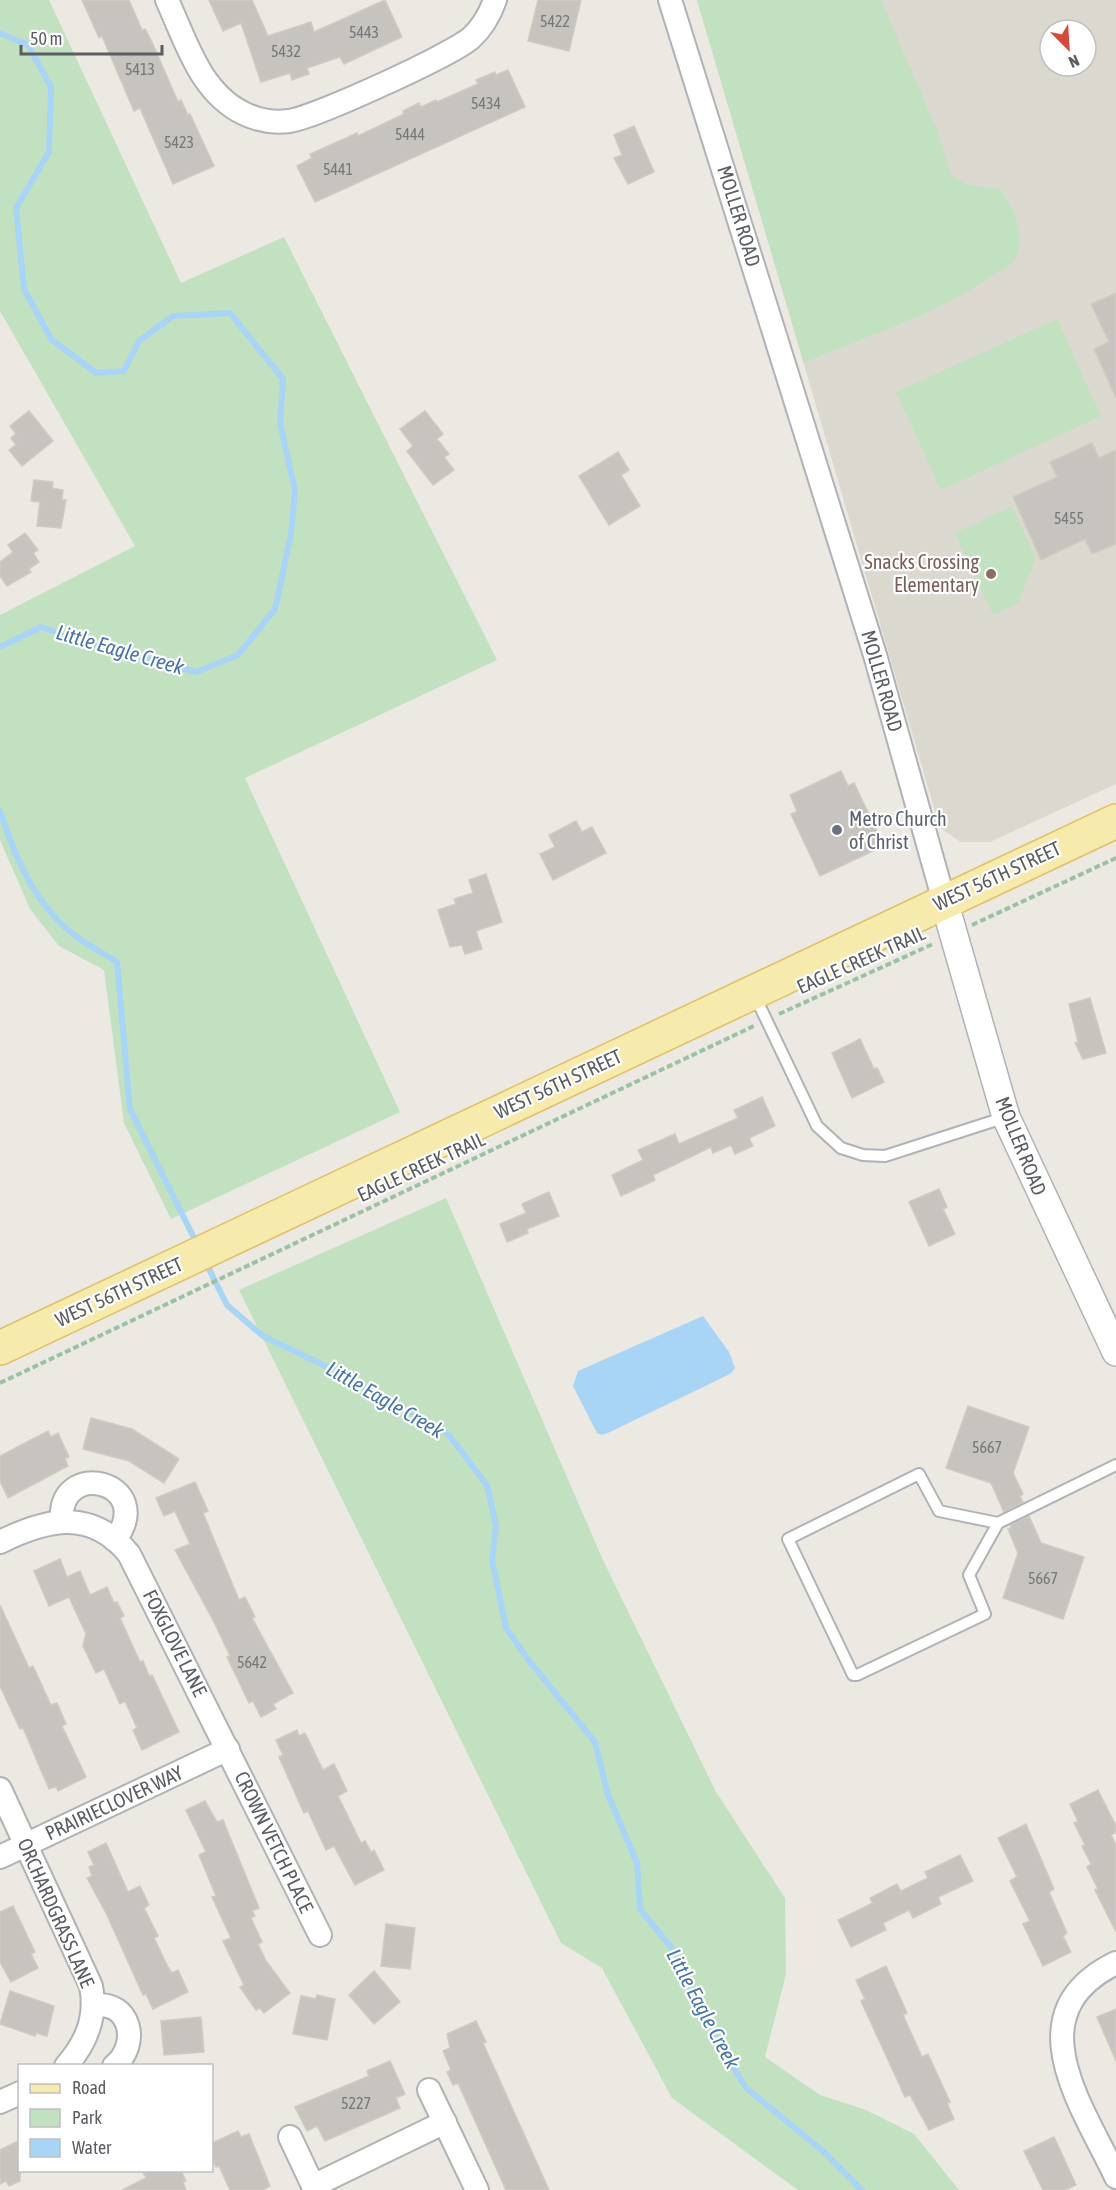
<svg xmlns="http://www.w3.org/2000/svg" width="1116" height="2190" viewBox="0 0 1116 2190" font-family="'Asap Condensed',sans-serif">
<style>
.education{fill:#dbd8d0;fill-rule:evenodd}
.green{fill:#c1e1c1}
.water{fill:#a8d4f5}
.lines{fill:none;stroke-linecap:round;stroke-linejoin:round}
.stream{stroke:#a8d4f5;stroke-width:6}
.building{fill:#c7c4bf;stroke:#cfcbc1;stroke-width:1.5}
.service-casing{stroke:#afb2b6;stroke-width:14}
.minor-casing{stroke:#afb2b6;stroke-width:26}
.tertiary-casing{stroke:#afb2b6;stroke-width:30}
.primary-casing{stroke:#e1bf65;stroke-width:36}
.path{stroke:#9ac1a6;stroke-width:4;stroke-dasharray:6 3;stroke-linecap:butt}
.service{stroke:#fff;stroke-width:10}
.minor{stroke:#fff;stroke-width:22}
.tertiary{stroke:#fff;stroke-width:27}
.primary{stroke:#f6eaad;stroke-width:33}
.education-dot{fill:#8d6e63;stroke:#fff;stroke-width:2}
.worship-dot{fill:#6b7280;stroke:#fff;stroke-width:2}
.labels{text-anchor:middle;stroke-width:4.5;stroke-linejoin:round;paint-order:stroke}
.number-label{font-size:16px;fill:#757778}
.street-label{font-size:20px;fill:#5a5d61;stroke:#fff}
.education-label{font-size:20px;fill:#785e54;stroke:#fff;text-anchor:end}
.worship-label{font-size:20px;fill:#5b616d;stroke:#fff;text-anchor:start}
.water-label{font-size:21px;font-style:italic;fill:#4875a5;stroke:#fff}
</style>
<rect width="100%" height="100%" fill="#ebe9e2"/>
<path class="education" d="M697,0H1116V784L990,842H961L940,828ZM1050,30H1086V66H1050Z"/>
<g class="green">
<path d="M0,0H49L181,283L284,237L497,660L245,778L400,1112L171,1219L124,1123L104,970L59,946L30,909L0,840V615L135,546L0,311Z"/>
<path d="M697,0H881L936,128L951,175L967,185L1000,189C1014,208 1028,238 1013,261C1009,267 997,273 991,277C934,316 867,335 804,363Z"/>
<path d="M1057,319L1101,416L941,490L896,392Z"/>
<path d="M1012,506L1036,558L1018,603L993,615L955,533Z"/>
<path d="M446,1198L602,1558L716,1792L785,1898L786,1974L765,2057L820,2095L866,2110L914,2134L959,2190H798L672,2098L602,1968L561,1943L239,1290Z"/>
</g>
<path class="water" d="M703,1316L729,1352L735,1368L730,1374L610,1432L602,1435L597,1433L573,1386L578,1371Z"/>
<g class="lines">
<g class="stream">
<path d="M0,33L28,45L51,87L49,152L16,208L24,289L51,339L96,373L124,371L139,341L173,316L230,313L283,379L280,423L295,491L291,534L275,609L238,655L196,672L109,649L41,627L0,647"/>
<path d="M0,811C15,858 36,907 77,937C89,946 103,953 117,962L130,1109L197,1244"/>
<path d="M205,1261L227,1305L263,1336L344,1375L448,1434L487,1485L496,1526L492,1560L506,1628L530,1662L595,1742L608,1795L637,1863L640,1909L674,1951L716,2039L746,2088L823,2151L862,2190"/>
</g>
</g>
<g class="building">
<path d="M82,0H129L142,30L145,29L152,42L178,102L181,100L188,115L190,114L214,166L173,184L140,108L134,111L102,36L99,38Z"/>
<path d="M209,0H252L268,36L311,22L314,32L385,0L402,37L344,64L340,57L307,68L309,74L292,80L290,73L261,82L241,23L223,31Z"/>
<path d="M538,0H581L569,51L528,41Z"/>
<path d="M508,70L525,107L315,202L297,166L312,158L310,154L357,133L358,136L404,114L403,111L419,103L421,107L436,100L437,102L478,84L476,80L495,72L496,75Z"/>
<path d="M634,126L654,172L628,184L614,158L622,155L614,135Z"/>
<path d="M1116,293V398L1094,349L1109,342L1091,304Z"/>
<path d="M29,411L53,441L22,466L9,450L16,445L11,438L16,434L10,426Z"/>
<path d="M425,411L443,434L437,439L449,454L444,457L454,470L433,485L407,451L413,446L400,429Z"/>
<path d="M1092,443L1099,458L1116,450V544L1092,554L1085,539L1041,560L1013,497L1057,477L1050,462Z"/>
<path d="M618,452L629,470L621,475L640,506L609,525L579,476Z"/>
<path d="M34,480L53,482L52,488L63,490L62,500H66L61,528L37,526L40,502L31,501Z"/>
<path d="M25,533L38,550L33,553L39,562L29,569L31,572L7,586L0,576V562L13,552L8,545Z"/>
<path d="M841,771L848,786L854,783L884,846L820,876L791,814L797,811L790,795Z"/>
<path d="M576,821L582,832L592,827L606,853L553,880L540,854L555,847L549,835Z"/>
<path d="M486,874L502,922L476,931L482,949L465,954L462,945L450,947L438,910L456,904L454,899L473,893L469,880Z"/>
<path d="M1090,998L1106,1053L1083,1059L1075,1043L1078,1042L1069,1004Z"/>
<path d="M860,1039L874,1069L877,1068L884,1082L852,1098L832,1053Z"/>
<path d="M762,1097L775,1126L749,1138L753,1146L735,1154L731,1145L713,1153L711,1147L653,1175L655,1180L621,1196L612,1175L643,1160L638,1150L675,1134L679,1144L738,1118L734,1110Z"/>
<path d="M939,1189L947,1207L943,1209L955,1234L929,1246L909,1202Z"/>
<path d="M549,1192L559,1216L527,1229L528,1233L507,1242L500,1224L526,1213L522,1204Z"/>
<path d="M968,1406L1029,1427L1013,1473L1023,1494L1020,1496L1023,1502L1004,1512L991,1483L946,1468Z"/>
<path d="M91,1418L132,1429L179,1459L164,1483L129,1461L83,1449Z"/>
<path d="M48,1431L51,1437L58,1433L69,1457L65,1459L68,1466L8,1498L0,1481V1456Z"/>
<path d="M195,1482L208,1511L203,1513L239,1600L245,1597L255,1617L252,1618L293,1693L273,1704L276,1709L261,1717L253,1701L249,1703L227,1657L230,1656L215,1624L175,1550L190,1544L175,1511L164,1516L156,1498Z"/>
<path d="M1029,1516L1041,1543L1084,1557L1063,1619L1003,1598L1018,1553L1008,1529L1011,1528L1010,1525Z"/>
<path d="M60,1559L67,1577L80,1571L90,1595L107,1587L114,1603L117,1602L124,1616L120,1618L140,1662L143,1661L149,1676L152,1675L179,1732L142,1750L133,1730L137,1728L125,1701L120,1704L104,1669L96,1673L83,1646L86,1634L69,1597L49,1606L34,1571Z"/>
<path d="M0,1605L29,1668L33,1666L51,1705L57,1703L66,1724L62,1726L86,1777L58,1791L56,1786L49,1789L23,1728L20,1729L0,1686Z"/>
<path d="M297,1730L299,1736L305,1733L323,1770L334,1764L347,1791L338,1796L361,1843L365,1841L371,1852L374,1850L384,1870L355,1885L334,1846L326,1850L308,1811L304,1813L279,1757L283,1755L276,1740Z"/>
<path d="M1098,1790L1116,1826V1832L1111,1835L1116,1845V1932L1095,1890L1098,1889L1087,1867L1091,1864L1082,1846L1085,1845L1074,1823L1078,1821L1070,1804Z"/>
<path d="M205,1801L217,1822L223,1820L259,1908L252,1911L255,1916L251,1918L262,1942L258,1944L266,1961L290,1993L264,2013L260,2008L256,2010L240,1987L244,1985L223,1941L231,1938L212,1897L216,1896L199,1855L206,1852L186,1810Z"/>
<path d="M1026,1824L1054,1889L1049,1892L1067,1933L1063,1936L1071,1952L1043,1966L1023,1924L1030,1921L1010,1881L1017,1877L998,1838Z"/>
<path d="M106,1843L128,1892L140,1886L149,1905L144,1908L158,1936L154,1938L168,1967L172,1973L178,1970L188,1992L153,2009L146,1994L143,1995L107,1915L87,1878L92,1876L89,1867L94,1865L88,1852Z"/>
<path d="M960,1855L973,1881L938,1897L941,1904L913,1918L909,1910L883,1923L886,1930L851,1947L838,1920L873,1903L870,1898L897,1884L901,1891L928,1878L925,1872Z"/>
<path d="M13,1906L35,1952L31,1954L38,1968L11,1982L0,1962V1912Z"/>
<path d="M386,1924L415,1928L410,1969L381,1966Z"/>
<path d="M886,1966L907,2013L903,2015L922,2057L928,2054L950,2102L947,2103L954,2119L929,2130L910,2095L905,2097L861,2001L865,1999L856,1980Z"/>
<path d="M374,1971L400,2002L374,2024L349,1995Z"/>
<path d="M10,1991L54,2006L47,2036L36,2033L35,2036L0,2024Z"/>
<path d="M317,1995L335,1999L327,2040L293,2034L301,1996L316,1999Z"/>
<path d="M1116,2009V2061L1097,2017Z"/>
<path d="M201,2017L204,2052L164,2055L161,2021Z"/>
<path d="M476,2021L486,2042L483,2043L549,2190H506L458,2083L453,2085L447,2072L451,2070L443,2051L450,2048L447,2034Z"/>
<path d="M390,2061L405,2094L396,2098L400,2108L325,2141L317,2126L307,2131L295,2107L369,2076L367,2071Z"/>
<path d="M238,2131L241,2137L249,2134L270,2186L262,2190H230L219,2166L216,2167L212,2157V2143Z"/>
<path d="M1054,2137L1076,2185L1065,2190H1043L1024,2151Z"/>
<path d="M20,2140V2181L9,2186L6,2181L0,2184V2150Z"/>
<path d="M142,2170H181L186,2181L183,2182L186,2190H122L146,2178Z"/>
</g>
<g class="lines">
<g class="service-casing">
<g id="service">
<path d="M754,994L817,1126L841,1148L863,1155L885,1156L1006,1117"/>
<path d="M998,1523L939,1511L919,1474L788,1539L853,1675H857L985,1614L969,1575L998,1523L1116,1465"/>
</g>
</g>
<g class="minor-casing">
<g id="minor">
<path d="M167,0C186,41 200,93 245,114C258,120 274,123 289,121C314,118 451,55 471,38C482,28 490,14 495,0"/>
<path d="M670,0L875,655L944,901"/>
<path d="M62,1522C56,1457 158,1481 115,1540"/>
<path d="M0,1542C47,1519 91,1508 129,1554L320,1935"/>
<path d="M0,1789L91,1986C97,2017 87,2042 66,2066"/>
<path d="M0,1857L228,1749"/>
<path d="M1116,1963C1014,2013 1082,2105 1116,2177"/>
<path d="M93,2006C130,1999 141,2044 114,2066"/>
<path d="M429,2090L477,2190"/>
<path d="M0,2102L20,2093"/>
<path d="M290,2137L315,2190"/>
<path d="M313,2186L445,2122"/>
</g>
</g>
<g class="tertiary-casing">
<path id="tertiary" d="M944,901L1006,1117L1116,1352"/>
</g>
<g class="primary-casing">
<path id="primary" d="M0,1348L1116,821"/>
</g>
<g class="path">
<path d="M972,925L1116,858"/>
<path d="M779,1014L933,944"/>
<path d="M0,1383L756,1025"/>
</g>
<use href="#service" class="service"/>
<use href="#minor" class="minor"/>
<use href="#tertiary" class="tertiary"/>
<use href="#primary" class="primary"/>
</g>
<circle class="education-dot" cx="991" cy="574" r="6"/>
<circle class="worship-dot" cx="837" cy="830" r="6"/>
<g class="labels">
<g class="number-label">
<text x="555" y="27">5422</text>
<text x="364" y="38">5443</text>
<text x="286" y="57">5432</text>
<text x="140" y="75">5413</text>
<text x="486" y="109">5434</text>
<text x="410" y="140">5444</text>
<text x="179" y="148">5423</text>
<text x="338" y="175">5441</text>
<text x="1069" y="524">5455</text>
<text x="987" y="1453">5667</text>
<text x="1043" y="1584">5667</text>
<text x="252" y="1668">5642</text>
<text x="356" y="2109">5227</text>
</g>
<g class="street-label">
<text transform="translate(739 216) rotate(73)" y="7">MOLLER ROAD</text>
<text transform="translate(882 681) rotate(74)" y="7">MOLLER ROAD</text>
<text transform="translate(997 876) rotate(-25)" y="7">WEST 56TH STREET</text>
<text transform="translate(861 960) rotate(-24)" y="7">EAGLE CREEK TRAIL</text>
<text transform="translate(558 1084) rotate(-25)" y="7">WEST 56TH STREET</text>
<text transform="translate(1021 1146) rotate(68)" y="7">MOLLER ROAD</text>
<text transform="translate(421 1167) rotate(-25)" y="7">EAGLE CREEK TRAIL</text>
<text transform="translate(119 1292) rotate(-25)" y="7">WEST 56TH STREET</text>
<text transform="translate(175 1643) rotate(63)" y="7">FOXGLOVE LANE</text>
<text transform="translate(114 1803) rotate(-25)" y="7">PRAIRIECLOVER WAY</text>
<text transform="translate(274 1842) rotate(64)" y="7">CROWN VETCH PLACE</text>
<text transform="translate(56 1913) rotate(66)" y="7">ORCHARDGRASS LANE</text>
</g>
<g class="education-label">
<text x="979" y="569">Snacks Crossing<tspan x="979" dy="23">Elementary</tspan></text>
</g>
<g class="worship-label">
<text x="849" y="826">Metro Church<tspan x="849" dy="23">of Christ</tspan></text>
</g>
<g class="water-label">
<text transform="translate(120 650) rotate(16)" y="7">Little Eagle Creek</text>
<text transform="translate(385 1400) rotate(30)" y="7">Little Eagle Creek</text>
<text transform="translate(703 2009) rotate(62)" y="7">Little Eagle Creek</text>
</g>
</g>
<rect x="18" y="2064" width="195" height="108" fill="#ffffff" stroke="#bdbec0" stroke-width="1.5"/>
<rect x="30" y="2084" width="30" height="9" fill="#f6eaad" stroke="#bdbec0" stroke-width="1.5"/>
<text x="72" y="2094" font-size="18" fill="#5a5d61">Road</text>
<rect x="30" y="2109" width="30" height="18" fill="#c1e1c1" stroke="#bdbec0" stroke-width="1.5"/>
<text x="72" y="2124" font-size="18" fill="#5a5d61">Park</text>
<rect x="30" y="2139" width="30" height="18" fill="#a8d4f5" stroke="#bdbec0" stroke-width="1.5"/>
<text x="72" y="2154" font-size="18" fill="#5a5d61">Water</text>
<g transform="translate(1068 48) rotate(156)"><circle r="28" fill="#ffffff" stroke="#bdbec0" stroke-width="1.5"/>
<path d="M0-4.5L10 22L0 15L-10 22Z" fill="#d64a3e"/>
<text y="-9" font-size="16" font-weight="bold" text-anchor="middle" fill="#5a5d61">N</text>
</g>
<path d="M21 45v9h141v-9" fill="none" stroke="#5a5d61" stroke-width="3"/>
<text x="30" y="45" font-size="18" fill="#5a5d61" stroke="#ffffff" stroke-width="4.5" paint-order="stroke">50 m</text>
</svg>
